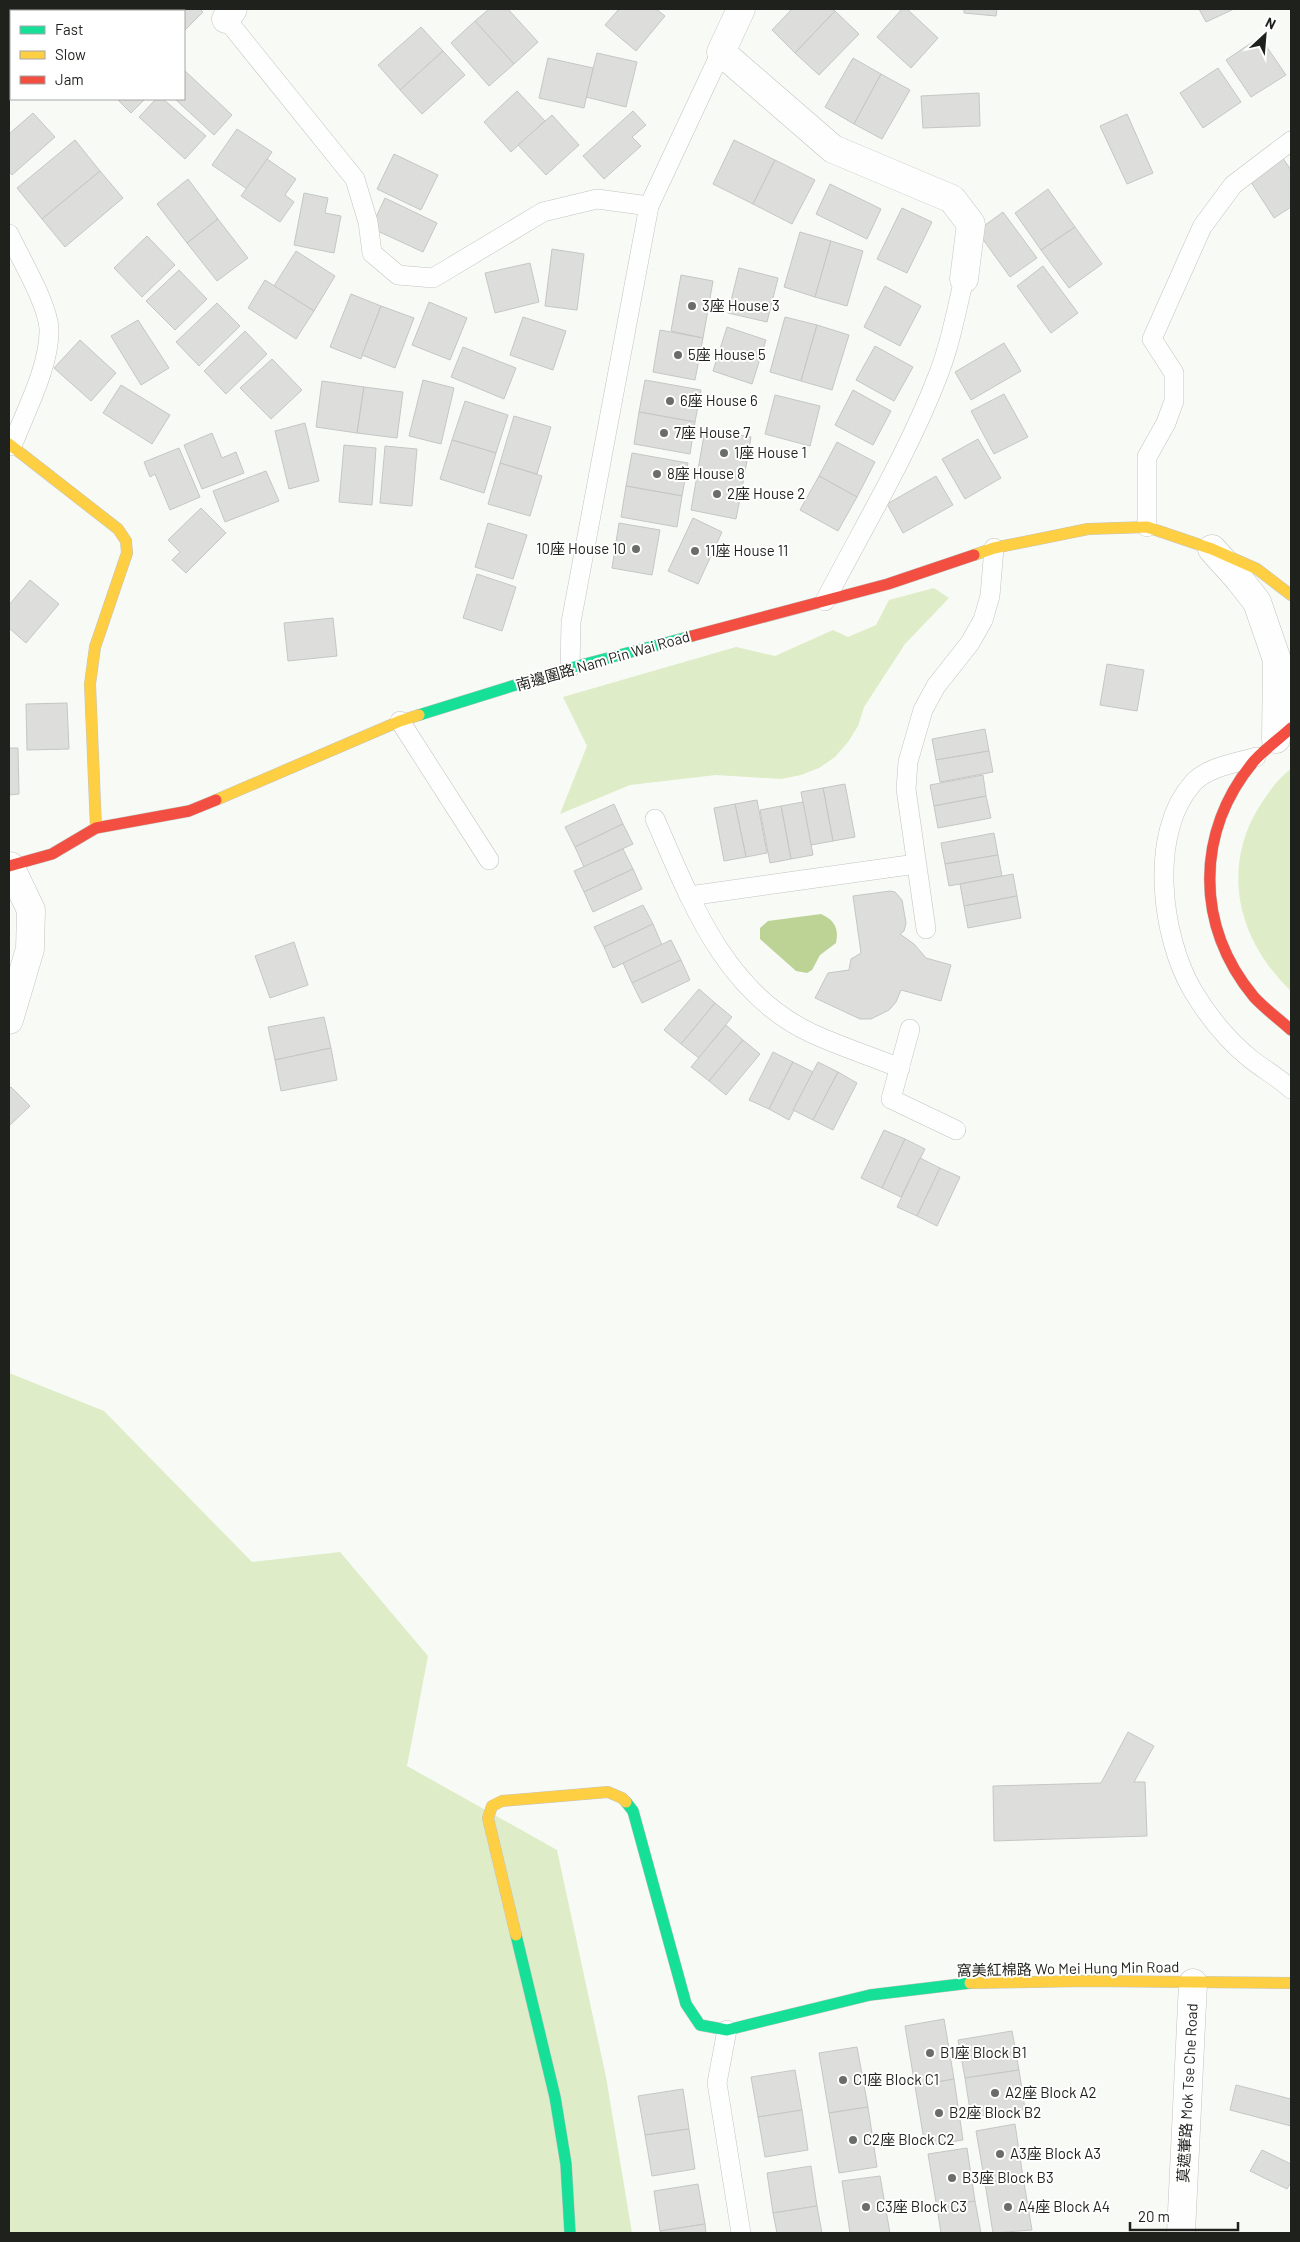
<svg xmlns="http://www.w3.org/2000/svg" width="1300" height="2242" viewBox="0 0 1300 2242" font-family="Barlow,'Noto Sans TC',sans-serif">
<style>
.green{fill:#deecc7}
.water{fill:#bdd396}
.building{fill:#dddedb;stroke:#c5c7c4}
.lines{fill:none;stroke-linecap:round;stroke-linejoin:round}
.lane-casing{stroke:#c2c4c0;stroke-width:20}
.street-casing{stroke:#c2c4c0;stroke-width:29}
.fast-casing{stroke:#c2c4c0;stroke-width:12}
.slow-casing{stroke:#c2c4c0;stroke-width:12}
.jam-casing{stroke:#c2c4c0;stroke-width:12}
.lane{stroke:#fefefe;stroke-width:19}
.street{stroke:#fefefe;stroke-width:28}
.fast{stroke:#16e098;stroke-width:11}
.slow{stroke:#ffcf43;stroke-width:11}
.jam{stroke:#f24e42;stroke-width:11}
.poi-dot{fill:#6b6d69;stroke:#fff;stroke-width:2}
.labels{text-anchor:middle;stroke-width:4;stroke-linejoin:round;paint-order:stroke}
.poi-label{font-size:15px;fill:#1f211d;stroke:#fff;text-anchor:start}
.street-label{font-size:15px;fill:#1f211d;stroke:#fff}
</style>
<rect width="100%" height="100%" fill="#f8faf5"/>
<g class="green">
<path d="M934,588L949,598L905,644L864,707L858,726L848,742L835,757L819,768L801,775L781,779L716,775L630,785L560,814L587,746L563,697L736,647L775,656L833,630L848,637L876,625L889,600Z"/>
<path d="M1291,769V991C1239,942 1220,870 1259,807C1268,793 1278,778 1291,769Z"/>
<path d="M9,1373L104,1411L252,1562L340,1552L428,1656L407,1766L557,1850L606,2077L632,2233H9Z"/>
</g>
<path class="water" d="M821,914C835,920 839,929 836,943L820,955L812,970L807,973L796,971L760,939V928L768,921Z"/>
<g class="building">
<path d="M14,9H58L62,11H12Z"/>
<path d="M162,9H200L203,12L184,31V11H165Z"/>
<path d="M489,9H508L538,42L514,64L475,21Z"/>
<path d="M619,9H656L665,16L636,51L605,25Z"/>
<path d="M792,9H832L835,11L795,53L772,30Z"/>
<path d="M902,9H907L938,38L911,68L877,37Z"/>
<path d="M964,9H997L996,16L964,13Z"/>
<path d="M1199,9H1234L1206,22Z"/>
<path d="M835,11L859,34L819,75L795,53Z"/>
<path d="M475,21L514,64L489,86L451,43Z"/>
<path d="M421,27L443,51L400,90L378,65Z"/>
<path d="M1260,37L1286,75L1251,97L1226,60Z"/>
<path d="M443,51L465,75L422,114L400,90Z"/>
<path d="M597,53L637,62L626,107L586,97Z"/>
<path d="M548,58L593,68L584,108L539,98Z"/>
<path d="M853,58L881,74L854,124L825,107Z"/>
<path d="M1218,68L1241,102L1203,128L1180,93Z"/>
<path d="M184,70L232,115L214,135L175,99H184Z"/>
<path d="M881,74L910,90L882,139L854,124Z"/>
<path d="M517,91L545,121L511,152L484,122Z"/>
<path d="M979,93L980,126L923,128L921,96Z"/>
<path d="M117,99H145L131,113Z"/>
<path d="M156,99H163L206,136L185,159L139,117Z"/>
<path d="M633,111L646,125L632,137L641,146L604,179L583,156Z"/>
<path d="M33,113L55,137L12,175L9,171V134Z"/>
<path d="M1127,114L1153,173L1127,184L1100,126Z"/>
<path d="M552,115L579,145L546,175L518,145Z"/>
<path d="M237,129L272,152L247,189L212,165Z"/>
<path d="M75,140L100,171L42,219L17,188Z"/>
<path d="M734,140L775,160L753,204L713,184Z"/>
<path d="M394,154L438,175L421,210L377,189Z"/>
<path d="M1282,157L1291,170V207L1274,218L1249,179Z"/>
<path d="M267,159L296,179L285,195L294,202L280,222L241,196Z"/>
<path d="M775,160L815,180L792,224L753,204Z"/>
<path d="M100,171L123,198L65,247L42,219Z"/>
<path d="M188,179L218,219L187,243L157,204Z"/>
<path d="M830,184L881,209L867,239L816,214Z"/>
<path d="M1048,189L1075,227L1041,250L1015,213Z"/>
<path d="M304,193L328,198L325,213L341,216L334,253L294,245Z"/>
<path d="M385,198L437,223L423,252L371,228Z"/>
<path d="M902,208L932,222L907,273L877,259Z"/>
<path d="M1003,212L1037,258L1010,277L977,231Z"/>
<path d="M218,219L248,258L217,281L187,243Z"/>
<path d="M1075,227L1102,264L1069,288L1041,250Z"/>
<path d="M800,232L831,241L815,297L784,287Z"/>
<path d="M147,236L175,265L142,297L114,268Z"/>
<path d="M831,241L863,251L847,306L815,297Z"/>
<path d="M552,249L584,254L577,310L545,306Z"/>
<path d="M296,251L335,276L314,311L274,286Z"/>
<path d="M530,263L539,302L495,313L485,273Z"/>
<path d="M1043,266L1078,313L1051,333L1017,286Z"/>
<path d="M739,268L778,278L767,322L728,313Z"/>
<path d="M179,270L207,299L175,330L146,301Z"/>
<path d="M681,275L713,281L703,338L671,331Z"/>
<path d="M265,280L314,311L296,339L248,308Z"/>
<path d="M885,286L921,306L900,346L864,327Z"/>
<path d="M351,294L381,306L361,359L330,347Z"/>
<path d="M429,302L467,318L450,360L412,345Z"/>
<path d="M217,303L240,326L199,366L176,342Z"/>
<path d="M381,306L414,318L395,368L362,355Z"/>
<path d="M523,317L566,331L553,370L510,355Z"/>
<path d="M785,317L817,325L801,381L770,372Z"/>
<path d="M138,320L169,368L141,385L111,336Z"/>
<path d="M817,325L849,335L832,390L801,381Z"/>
<path d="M727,327L766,340L752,384L713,371Z"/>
<path d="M660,330L703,338L695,380L653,372Z"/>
<path d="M245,331L267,354L226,394L204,371Z"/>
<path d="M80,340L116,373L91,401L54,368Z"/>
<path d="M1004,343L1021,371L971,400L955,372Z"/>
<path d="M875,346L913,367L894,401L856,380Z"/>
<path d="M463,347L516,368L504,399L451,377Z"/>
<path d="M272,359L302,390L271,419L240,388Z"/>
<path d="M423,380L454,388L441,444L409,436Z"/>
<path d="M645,380L701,390L695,422L639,412Z"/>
<path d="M322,381L364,387L357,433L316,427Z"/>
<path d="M121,385L170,415L152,444L103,413Z"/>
<path d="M364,387L403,392L397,438L357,433Z"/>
<path d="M853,390L891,411L873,445L835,425Z"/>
<path d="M1004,394L1028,437L994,454L971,411Z"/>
<path d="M775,395L820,406L810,446L765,434Z"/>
<path d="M465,401L508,415L496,453L452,440Z"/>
<path d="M639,412L695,422L690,454L634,444Z"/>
<path d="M514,416L551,427L537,474L500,463Z"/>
<path d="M305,423L319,481L289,489L275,431Z"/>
<path d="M705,429L751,437L744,478L698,470Z"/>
<path d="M212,433L222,458L236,452L244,473L202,489L184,445Z"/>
<path d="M978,439L1001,478L965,499L942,459Z"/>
<path d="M452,440L496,453L484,493L440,479Z"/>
<path d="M837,442L875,462L857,497L819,476Z"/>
<path d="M344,445L376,448L372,505L339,502Z"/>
<path d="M385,446L417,449L412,506L380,503Z"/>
<path d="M179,448L200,497L170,510L155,474L150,477L144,462Z"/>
<path d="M632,453L688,463L682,496L626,486Z"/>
<path d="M500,463L542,476L530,516L488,504Z"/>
<path d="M698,470L744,478L736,519L691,510Z"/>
<path d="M266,471L279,501L225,522L213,491Z"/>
<path d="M819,476L857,497L838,531L800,510Z"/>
<path d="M936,476L953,505L903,533L887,504Z"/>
<path d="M626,486L682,496L677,527L621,517Z"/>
<path d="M201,508L226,533L186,573L172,560L180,552L168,540Z"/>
<path d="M693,518L722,532L698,584L668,571Z"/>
<path d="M488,523L527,535L513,579L475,567Z"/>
<path d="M619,523L660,530L652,575L612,568Z"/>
<path d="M477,574L516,587L502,631L463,618Z"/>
<path d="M30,580L59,604L26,643L9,628V605Z"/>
<path d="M333,618L337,656L288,661L284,623Z"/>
<path d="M1107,664L1144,670L1137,711L1100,705Z"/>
<path d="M67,703L69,749L27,750L26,704Z"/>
<path d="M985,729L989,751L936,760L932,739Z"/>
<path d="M9,748H18L19,794L9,795Z"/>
<path d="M989,751L993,772L940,782L936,760Z"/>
<path d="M983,775L986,796L934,806L930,785Z"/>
<path d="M845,784L855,837L833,841L823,788Z"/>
<path d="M823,788L833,841L811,845L801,792Z"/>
<path d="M986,796L991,818L938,828L934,806Z"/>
<path d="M757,800L767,853L746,857L735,804Z"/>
<path d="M803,802L813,855L791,859L781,806Z"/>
<path d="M614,804L623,824L575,847L565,827Z"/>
<path d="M735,804L746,857L724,861L714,808Z"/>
<path d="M781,806L791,859L770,863L760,810Z"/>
<path d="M623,824L633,844L584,867L575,847Z"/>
<path d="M994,833L998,855L945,864L941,843Z"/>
<path d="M623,849L633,869L584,892L574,871Z"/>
<path d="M998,855L1002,876L949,886L945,864Z"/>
<path d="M633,869L642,889L593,912L584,892Z"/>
<path d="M1013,874L1017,896L964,906L960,884Z"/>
<path d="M890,891L895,892L902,900L906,923L904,931L900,934L914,944L926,958L951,965L941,1001L901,990L896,1002L889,1010L871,1019H860L815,998L828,973L849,970L851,959L861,953L853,896Z"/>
<path d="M1017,896L1021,918L968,928L964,906Z"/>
<path d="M643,905L653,924L604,947L594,927Z"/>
<path d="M653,924L662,945L613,968L604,947Z"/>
<path d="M671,940L681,960L632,983L623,963Z"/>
<path d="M294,942L308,985L270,998L255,956Z"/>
<path d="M681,960L690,980L642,1003L632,983Z"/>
<path d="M699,989L715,1003L681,1044L664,1030Z"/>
<path d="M715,1003L732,1017L699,1058L681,1044Z"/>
<path d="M324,1017L331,1048L275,1060L268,1027Z"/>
<path d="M726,1025L743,1040L709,1081L691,1067Z"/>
<path d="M743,1040L760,1054L726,1095L709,1081Z"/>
<path d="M331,1048L337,1080L281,1091L275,1060Z"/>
<path d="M773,1052L793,1062L769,1109L749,1100Z"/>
<path d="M793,1062L813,1072L789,1120L769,1109Z"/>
<path d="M818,1062L838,1072L813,1120L793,1110Z"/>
<path d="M838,1072L857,1083L833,1130L813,1120Z"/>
<path d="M11,1087L30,1106L9,1126V1089Z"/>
<path d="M884,1130L905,1139L882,1188L861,1178Z"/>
<path d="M905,1139L925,1149L901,1197L882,1188Z"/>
<path d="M920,1158L940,1168L917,1216L897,1207Z"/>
<path d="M940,1168L960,1177L937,1226L917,1216Z"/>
<path d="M1128,1732L1154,1746L1134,1782H1145L1147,1836L994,1841L993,1786L1101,1783Z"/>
<path d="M944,2019L954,2079L915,2086L905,2026Z"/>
<path d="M1012,2031L1019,2070L965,2078L958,2040Z"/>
<path d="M857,2047L868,2107L829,2113L819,2053Z"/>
<path d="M795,2070L802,2110L758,2117L751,2077Z"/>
<path d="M1019,2070L1025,2109L971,2117L965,2078Z"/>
<path d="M954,2079L963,2140L925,2146L915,2086Z"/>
<path d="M1236,2085L1291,2099V2126L1230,2110Z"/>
<path d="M683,2089L689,2129L645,2135L638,2096Z"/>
<path d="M868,2107L877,2167L839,2173L829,2113Z"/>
<path d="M802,2110L808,2150L765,2157L758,2117Z"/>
<path d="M1015,2124L1023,2177L985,2183L976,2131Z"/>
<path d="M689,2129L695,2169L652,2176L645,2135Z"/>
<path d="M967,2148L975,2201L937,2208L928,2154Z"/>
<path d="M1262,2150L1291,2164V2182L1287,2189L1250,2171Z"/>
<path d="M811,2166L817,2206L773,2213L767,2173Z"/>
<path d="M880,2176L890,2233H850L842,2181Z"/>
<path d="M1023,2177L1032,2230L993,2233L985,2183Z"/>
<path d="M698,2184L705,2224L660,2231L654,2191Z"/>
<path d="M975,2201L981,2233H941L937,2208Z"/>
<path d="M817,2206L822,2233H777L773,2213Z"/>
<path d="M705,2224L706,2233H661L660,2231Z"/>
</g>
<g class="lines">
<g class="lane-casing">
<g id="lane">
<path d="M226,19L355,179L368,222L372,253L398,275L433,278L543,212L597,199L649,206"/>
<path d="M9,234C20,258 48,304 49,329C50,366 25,412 12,446"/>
<path d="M1147,527V457L1166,423L1174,401V373L1152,339L1202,227L1233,185L1291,141"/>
<path d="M825,601C863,528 907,455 937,378C950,346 956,312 964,279"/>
<path d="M570,668L571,622L649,206L721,52"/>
<path d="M400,721L489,860"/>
<path d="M1256,757C1236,763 1207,767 1193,783C1148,833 1161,937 1193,991C1208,1016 1229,1042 1252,1060C1265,1070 1279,1078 1291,1089"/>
<path d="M655,819C691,901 724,992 811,1033C839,1046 870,1056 900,1068"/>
<path d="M689,896L916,864"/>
<path d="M926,929L906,789L908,762L923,710L936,686L970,643L983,620L990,596L994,548"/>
<path d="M910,1029L891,1099L956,1130"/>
<path d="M727,2030L717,2083L741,2233"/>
</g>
</g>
<g class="street-casing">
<g id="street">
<path d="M741,9L721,52L833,149L952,199L971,224L964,279"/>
<path d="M226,19L233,9"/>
<path d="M1212,549L1239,579L1257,602L1277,660L1276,739"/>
<path d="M9,1020L30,949L31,910L10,866"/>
<path d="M1181,2233L1193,1983"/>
</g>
</g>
<g class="fast-casing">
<g id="fast">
<path d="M419,715L570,668L692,636"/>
<path d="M626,1802L633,1811L686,2004L700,2025L727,2030L870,1995L970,1983"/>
<path d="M516,1935L555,2097L566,2164L570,2233"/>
</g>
</g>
<g class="slow-casing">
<g id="slow">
<path d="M9,444L118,529L126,541L127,553L95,647L90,684L96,828"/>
<path d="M974,555L994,548L1088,529L1147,527L1212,549L1257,569L1291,595"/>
<path d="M216,800L400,721L419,715"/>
<path d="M516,1935L488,1818L492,1806L502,1801L608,1792L622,1798L626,1802"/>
<path d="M970,1983L1086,1981L1291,1983"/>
</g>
</g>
<g class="jam-casing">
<g id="jam">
<path d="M692,636L888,584L974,555"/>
<path d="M1291,728C1279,739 1265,749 1254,761C1195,832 1195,926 1254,997C1265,1009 1279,1019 1291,1030"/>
<path d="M9,866L52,854L96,828L189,811L216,800"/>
</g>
</g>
<use href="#lane" class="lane"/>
<use href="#street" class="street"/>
<use href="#fast" class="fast"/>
<use href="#slow" class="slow"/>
<use href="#jam" class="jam"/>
</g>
<g class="poi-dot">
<circle cx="692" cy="306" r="5"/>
<circle cx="678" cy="355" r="5"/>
<circle cx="670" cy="401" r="5"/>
<circle cx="664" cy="433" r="5"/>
<circle cx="724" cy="453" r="5"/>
<circle cx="657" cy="474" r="5"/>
<circle cx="717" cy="494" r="5"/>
<circle cx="636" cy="549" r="5"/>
<circle cx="695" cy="551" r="5"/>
<circle cx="930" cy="2053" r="5"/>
<circle cx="843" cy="2080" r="5"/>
<circle cx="995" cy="2093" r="5"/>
<circle cx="939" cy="2113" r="5"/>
<circle cx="853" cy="2140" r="5"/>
<circle cx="1000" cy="2154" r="5"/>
<circle cx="952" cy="2178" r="5"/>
<circle cx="866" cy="2207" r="5"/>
<circle cx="1008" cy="2207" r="5"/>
</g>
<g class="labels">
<g class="poi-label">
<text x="702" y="311">3座 House 3</text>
<text x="688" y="360">5座 House 5</text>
<text x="680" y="406">6座 House 6</text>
<text x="674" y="438">7座 House 7</text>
<text x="734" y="458">1座 House 1</text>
<text x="667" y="479">8座 House 8</text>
<text x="727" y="499">2座 House 2</text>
<text x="626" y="554" text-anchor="end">10座 House 10</text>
<text x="705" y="556">11座 House 11</text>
<text x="940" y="2058">B1座 Block B1</text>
<text x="853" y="2085">C1座 Block C1</text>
<text x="1005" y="2098">A2座 Block A2</text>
<text x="949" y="2118">B2座 Block B2</text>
<text x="863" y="2145">C2座 Block C2</text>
<text x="1010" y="2159">A3座 Block A3</text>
<text x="962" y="2183">B3座 Block B3</text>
<text x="876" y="2212">C3座 Block C3</text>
<text x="1018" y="2212">A4座 Block A4</text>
</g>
<g class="street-label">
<text transform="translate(603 661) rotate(-16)" y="5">南邊圍路 Nam Pin Wai Road</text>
<text transform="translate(1068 1969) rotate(-1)" y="5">窩美紅棉路 Wo Mei Hung Min Road</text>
<text transform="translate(1188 2093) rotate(-87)" y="5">莫遮輋路 Mok Tse Che Road</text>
</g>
</g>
<rect width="1300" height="2242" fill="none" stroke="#1f211d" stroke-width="20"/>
<rect x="10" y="10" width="175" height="90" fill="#ffffff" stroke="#a5a6a5"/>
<rect x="20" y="26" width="25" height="8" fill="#16e098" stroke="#a5a6a5"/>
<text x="55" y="35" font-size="15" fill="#1f211d">Fast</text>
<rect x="20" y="51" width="25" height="8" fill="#ffcf43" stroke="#a5a6a5"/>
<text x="55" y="60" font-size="15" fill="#1f211d">Slow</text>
<rect x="20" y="76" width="25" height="8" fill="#f24e42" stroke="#a5a6a5"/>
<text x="55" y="85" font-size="15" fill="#1f211d">Jam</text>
<g transform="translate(1265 35) rotate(26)" stroke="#ffffff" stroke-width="4" paint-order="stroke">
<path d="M0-4L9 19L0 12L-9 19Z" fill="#1f211d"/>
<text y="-8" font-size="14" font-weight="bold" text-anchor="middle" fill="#1f211d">N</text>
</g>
<path d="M1130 2222v8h108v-8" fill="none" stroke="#1f211d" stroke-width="2.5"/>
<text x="1138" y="2222" font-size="15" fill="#1f211d" stroke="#ffffff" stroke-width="4" paint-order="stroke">20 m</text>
</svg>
